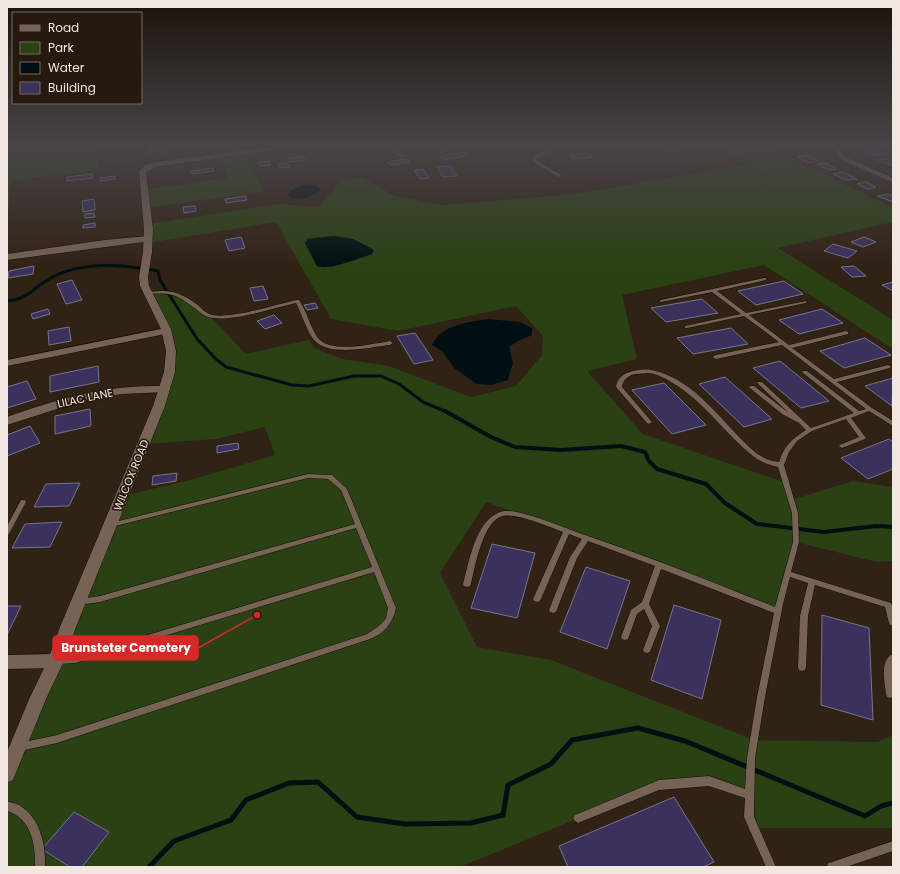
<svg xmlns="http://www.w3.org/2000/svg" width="900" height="874" viewBox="0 0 900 874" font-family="Poppins,sans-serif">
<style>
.green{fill:#2a4113;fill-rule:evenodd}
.water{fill:#000f11}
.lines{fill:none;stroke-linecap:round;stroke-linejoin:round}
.stream-far2{stroke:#000f11;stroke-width:3}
.stream-far1{stroke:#000f11;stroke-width:4}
.stream{stroke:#000f11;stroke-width:5}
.building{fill:#3a315d;stroke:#78758a}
.service-casing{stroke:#180b02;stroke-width:1}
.minor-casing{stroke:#180b02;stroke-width:1}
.tertiary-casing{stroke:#180b02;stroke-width:1}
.service{fill:#756355;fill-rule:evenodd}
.minor{fill:#756355;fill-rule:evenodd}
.tertiary{fill:#756355;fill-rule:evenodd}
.labels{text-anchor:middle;stroke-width:3.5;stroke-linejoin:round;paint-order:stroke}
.street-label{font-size:11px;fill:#f2e7e0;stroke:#27190d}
.leader{fill:none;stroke:#d62828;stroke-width:1.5}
.callout-dot{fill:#d62828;stroke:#27190d;stroke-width:1.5}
.callout{fill:#d62828;stroke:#d62828;stroke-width:1.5}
.callout-label{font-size:12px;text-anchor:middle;font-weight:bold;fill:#fff}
</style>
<rect width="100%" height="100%" fill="#312216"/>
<g class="green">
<path d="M7,146H97L99,170L11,181L7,226Z"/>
<path d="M715,146H767L893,208V222L778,248L893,320V349L764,265L622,295L637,359L587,371L643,434L786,483L791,500L853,481L893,487V561L877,562L796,542L778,611L613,547L486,502L440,573L477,647L551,660L754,740L877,742L893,735V828H754L750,795L709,781L659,785L460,867H82L109,833L74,812L42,849L70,867H7V774L122,496L190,480L275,455L265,427L216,439L143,444L172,354L147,293C155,293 165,290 172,292C196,297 229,337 246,354L309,340L314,348L342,359L389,366L471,397L516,386L542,355L543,336L516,306L398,331L331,319L276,222L148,243V224L279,204L318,207L342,180L363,177L394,196L444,205L575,194L749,164ZM334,236L353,239L374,250L372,254L331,267L317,266L305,243L308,241L307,239Z"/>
<path d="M243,152L264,191L147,208L144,190L229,178L219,155Z"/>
</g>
<g class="water">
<path d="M309,184L316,185L321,189C315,197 299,201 290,197L288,194C294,187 300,186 309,184Z"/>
<path d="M334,236L353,239L374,250L372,254C359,258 329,271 317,266L305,243L307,241V239Z"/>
<path d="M487,319L520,322L532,328V335L518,341L509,347L513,363L508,380L491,385L477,384L454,368L443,352L432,345C442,324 467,323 487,319Z"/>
</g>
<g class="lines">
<path class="stream-far2" d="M7,301C31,298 31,289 49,279C82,260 123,265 158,271L160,280L197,339L216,359L226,367L292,385L309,386L354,376H381L399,384L423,402L447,412"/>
<path class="stream-far1" d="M445,411L491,437L515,447L561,450L621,446L645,452L649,461L657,469L706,484L725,503L757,524L824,532L876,526L893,527"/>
<path class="stream" d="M149,867L174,841L231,820L246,800L289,783L318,782L357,817L405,824L471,823L503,815L508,785L551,764L572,740L638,728L685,741L865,816L881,806L893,803"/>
</g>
<g class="building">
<path d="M172,146L173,149L148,152L147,149Z"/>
<path d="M661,146H673L676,150H664Z"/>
<path d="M874,148L882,155H872L864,149Z"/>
<path d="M465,152L469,155L444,160L440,157Z"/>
<path d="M588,153L593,157L573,159L569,155Z"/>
<path d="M807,155L818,161L808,163L797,157Z"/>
<path d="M303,156L305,160L289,162L287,159Z"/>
<path d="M406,159L410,162L391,165L387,162Z"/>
<path d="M887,159L893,161V166L878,160Z"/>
<path d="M269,161L271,165L260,166L258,162Z"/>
<path d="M288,163L290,167L280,168L278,164Z"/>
<path d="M825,163L837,169L829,170L817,164Z"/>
<path d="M450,166L457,176L443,177L437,167Z"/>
<path d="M213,168L214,171L193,174L191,171Z"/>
<path d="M423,169L429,178L420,179L414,170Z"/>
<path d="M843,172L857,179L846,180L833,174Z"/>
<path d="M92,174V178L67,181V177Z"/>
<path d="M115,176V179L101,181L100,178Z"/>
<path d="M866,182L876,187L867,189L857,184Z"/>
<path d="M888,194L893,196V202L877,196Z"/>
<path d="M246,196L247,200L226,203L225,199Z"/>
<path d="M94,199L95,210L83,212L82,201Z"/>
<path d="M195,206L196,211L184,213L183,207Z"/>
<path d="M94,213L95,217L85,218V214Z"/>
<path d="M95,223V227L83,228V225Z"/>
<path d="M241,237L245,248L229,251L225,240Z"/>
<path d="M864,237L876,242L863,247L851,242Z"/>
<path d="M833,244L857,251L848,258L824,251Z"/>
<path d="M34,266L33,274L8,278L9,271Z"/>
<path d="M854,266L866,276L852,277L841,267Z"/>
<path d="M72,280L82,300L66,304L57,284Z"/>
<path d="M784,281L803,294L756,305L738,291Z"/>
<path d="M893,282V291L882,285Z"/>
<path d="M263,286L268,299L254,301L250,288Z"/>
<path d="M702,299L718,313L666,322L651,308Z"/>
<path d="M315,303L318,308L307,310L304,305Z"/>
<path d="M48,309L50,314L33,319L31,314Z"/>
<path d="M822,309L843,323L799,334L779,320Z"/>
<path d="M274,315L282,323L265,329L257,321Z"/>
<path d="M69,327L71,341L49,345L48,331Z"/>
<path d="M731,328L748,344L693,354L677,338Z"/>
<path d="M415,333L433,360L414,364L397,336Z"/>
<path d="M865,338L891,355L844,368L820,351Z"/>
<path d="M780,361L829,401L801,408L753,368Z"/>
<path d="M98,366L99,382L50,392V376Z"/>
<path d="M725,377L772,419L744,427L699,384Z"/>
<path d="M893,378L892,406L865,386Z"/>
<path d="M27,381L36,399L7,408V387Z"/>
<path d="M664,383L706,425L672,434L632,390Z"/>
<path d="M90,409L91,426L55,434V416Z"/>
<path d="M30,426L40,443L7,456V435Z"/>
<path d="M889,439L893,442V469L868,479L841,458Z"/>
<path d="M238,443L239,449L217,453V446Z"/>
<path d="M177,473L176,481L152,485L153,476Z"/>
<path d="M80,483L69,506L34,507L46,484Z"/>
<path d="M62,522L50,547L12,548L25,524Z"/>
<path d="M492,544L535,553L517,618L471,608Z"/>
<path d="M586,567L630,581L607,649L560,632Z"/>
<path d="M674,605L721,620L702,699L651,680Z"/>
<path d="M7,606H21L7,635Z"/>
<path d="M822,615L869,628L873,720L821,705Z"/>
<path d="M674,797L714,862L703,867H568L559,846Z"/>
<path d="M74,812L109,832L82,867H70L42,849Z"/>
</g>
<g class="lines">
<g class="service-casing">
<g id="service">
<path d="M385,146H389L395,151L408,157C400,158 391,152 385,146Z"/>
<path d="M433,146H437L445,153V155H443Z"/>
<path d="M560,146H565L539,156L536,159L537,161L561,175V177H559L533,162L532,159L537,154Z"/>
<path d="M764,278H766V280L717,291L746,313L806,301V303L749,315L789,345L846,331L848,332V334L792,348L834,379L888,365L890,366L891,367L890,368L837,382L872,408L893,421V426L869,411L851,418L866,438L865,439L842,448L840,447L839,446L840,445L859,437L846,419L812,431L797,441L789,452L784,465L798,513L799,542L791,572L891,603L893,609V626L890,625L889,623L885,607L815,585L808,616L806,667L805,670L802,671L799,670L798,667L800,616L808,583L790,577L783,604L765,697L755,758L754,817L776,867H766L744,817L745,798L709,786L659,790L578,823L575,821L573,818L575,815L659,780L709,776L745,789L747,758L757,697L774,613L661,569L649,604L660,626L650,652L647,653L644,652L643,650L652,626L644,609L637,614L628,639L625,640L622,639L621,637L631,610L642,602L655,566L588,541L577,558L556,612L553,613L550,612L549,610L570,557L582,539L569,534L541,599L540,601L537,602L534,601L533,599L563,532C549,527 517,513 503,516C483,520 475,567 471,584L470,586L467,587L464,586L463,584C469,562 475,523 498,513C505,509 517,512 525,514C543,519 561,526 579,533C645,555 710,581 775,607L793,542L792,513L778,467C769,465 760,462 753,456C724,433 704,401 671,382C665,378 657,374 649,373C645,373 640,374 636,374C629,375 623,379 622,387L651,421L652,422L649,424L647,423L616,387C617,378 624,373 633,371C638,370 646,369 651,370C697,379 723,425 756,453C763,458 771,461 779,462C785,445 791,440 806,430L798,422L795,421L782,414L750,388L749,387L750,386H754L789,413L757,383L758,382H762L811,428L854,413L803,373L802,372L803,371H807L859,411L866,409L782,345L716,359L714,358L713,357L714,356L716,355L779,342L744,316L687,328H685V326L741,314L712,292L661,302L659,301L661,300Z"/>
<path d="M162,291C177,291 187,297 199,306C202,309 205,312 209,314C225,321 278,304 297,300H299L302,305C307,314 312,330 318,338C331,354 372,344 390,341L393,343L390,345C370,347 331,357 315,341C308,334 301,312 296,303C273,308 230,323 208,317C202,315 198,310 193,307C175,293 169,293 147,294L145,293L147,292Z"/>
<path d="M308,474L332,475L347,489L396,608C393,623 384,634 370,639L57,743L20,751L17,750L16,747L17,744L20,743L57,735L367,634L376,628L382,623L386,618L388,608L374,572L75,663L58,664L55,663L54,661L55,659L75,657L372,567L356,528L100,602L79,605L76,604L75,602L76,600L79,599L100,596L355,524L341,490L328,479L308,478L111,527H109L108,525L109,523H111Z"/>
<path d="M21,500H25L26,502L9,534L7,535V526Z"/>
<path d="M893,654V664L892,666L893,697L890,698L887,697L886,694C885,682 879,660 893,654Z"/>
<path d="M7,801C11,803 15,803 19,805C40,817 46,845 45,867H35C36,845 31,818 7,811Z"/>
<path d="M893,841V851L846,867H827L828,863L832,862Z"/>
</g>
</g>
<g class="minor-casing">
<g id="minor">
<path d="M835,149H839L845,157L893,178V183L841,159L834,150Z"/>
<path d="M148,236L151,237V241L7,260V254L105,240Z"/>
<path d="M166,328L171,331L170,333L7,366V360Z"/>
<path d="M153,386H165L171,389L165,392L122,394L88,399L7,425V417C55,400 102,386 153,386Z"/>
<path d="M56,654L62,656L64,661L62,666L56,668L7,669V655Z"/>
</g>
</g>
<g class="tertiary-casing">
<path id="tertiary" d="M273,146H290L287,148L155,167L146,172L153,229L152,252L148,277L149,286L171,329L176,351L175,372L165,406L76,627L64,661L46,699L13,780L7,783V752L30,697L48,660L60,627L153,406L164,372L166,351L161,329L140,286L139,277L143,252L144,229L139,172L145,165L155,162Z"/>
</g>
<use href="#service" class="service"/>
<use href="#minor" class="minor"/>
<use href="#tertiary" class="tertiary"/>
</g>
<linearGradient id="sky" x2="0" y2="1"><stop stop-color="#1b130c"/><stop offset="0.54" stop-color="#484447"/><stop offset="1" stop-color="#484447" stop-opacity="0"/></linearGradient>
<rect width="900" height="268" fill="url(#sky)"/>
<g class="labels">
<g class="street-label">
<text transform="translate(85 398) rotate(-12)" y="4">LILAC LANE</text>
<text transform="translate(131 475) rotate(-68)" y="4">WILCOX ROAD</text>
</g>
</g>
<path class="leader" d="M257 615L198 648"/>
<circle class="callout-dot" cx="257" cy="615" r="4"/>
<rect class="callout" x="53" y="636" width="145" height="24" rx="4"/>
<g class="callout-label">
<text x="126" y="652">Brunsteter Cemetery</text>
</g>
<rect width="900" height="874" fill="none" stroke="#f2e7e0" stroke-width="16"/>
<rect x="12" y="12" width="130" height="92" fill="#27190d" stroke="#786b61"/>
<rect x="20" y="25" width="20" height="6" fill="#756355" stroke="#786b61"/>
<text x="48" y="32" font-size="12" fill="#f2e7e0">Road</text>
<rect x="20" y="42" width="20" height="12" fill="#2a4113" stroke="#786b61"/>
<text x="48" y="52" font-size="12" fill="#f2e7e0">Park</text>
<rect x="20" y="62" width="20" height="12" fill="#000f11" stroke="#786b61"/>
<text x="48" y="72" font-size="12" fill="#f2e7e0">Water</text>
<rect x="20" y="82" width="20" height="12" fill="#3a315d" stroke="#786b61"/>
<text x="48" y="92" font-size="12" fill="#f2e7e0">Building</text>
</svg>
